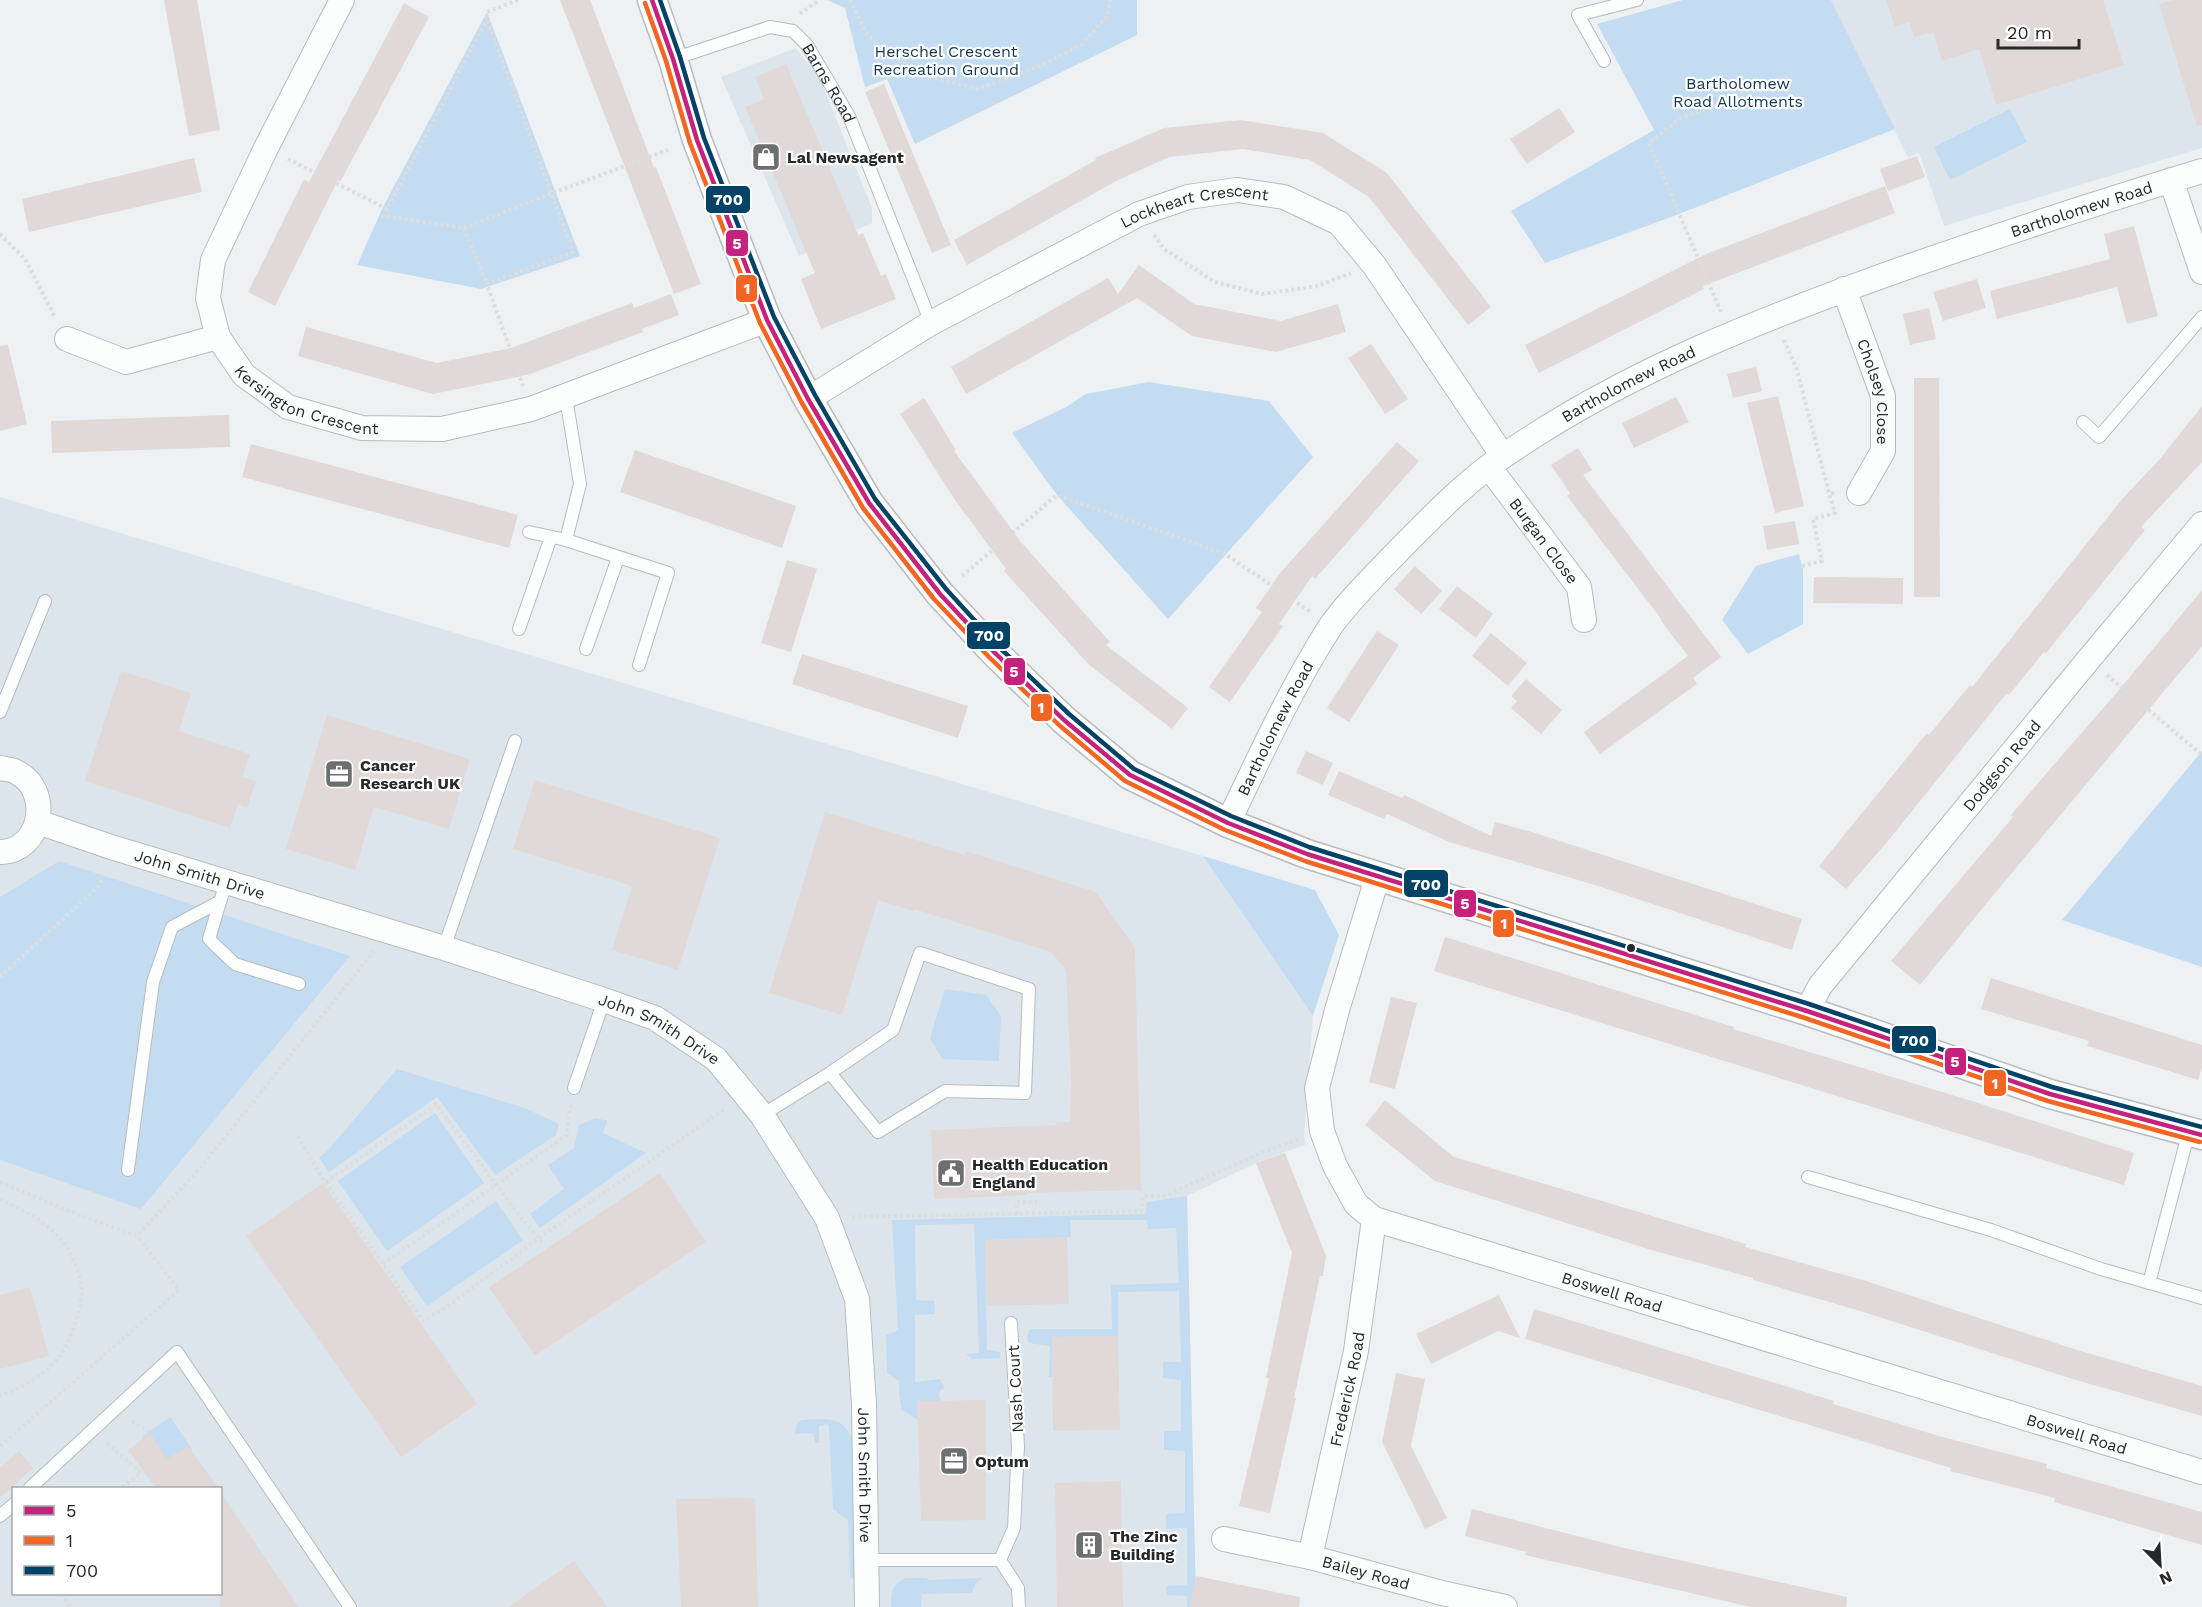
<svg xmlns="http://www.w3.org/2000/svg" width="2202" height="1607" viewBox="0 0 2202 1607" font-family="'Work Sans',sans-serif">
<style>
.built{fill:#dde5ec;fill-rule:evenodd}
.green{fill:#c3dcf1}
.building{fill:#e0d9d7}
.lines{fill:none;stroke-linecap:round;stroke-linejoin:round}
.service-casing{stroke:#b8bbbd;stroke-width:14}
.minor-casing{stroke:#b8bbbd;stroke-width:26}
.tertiary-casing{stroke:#b8bbbd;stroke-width:31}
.path{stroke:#dbddde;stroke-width:4;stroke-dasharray:3 3;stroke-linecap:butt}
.service{stroke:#fcfdfd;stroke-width:12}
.minor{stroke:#fcfdfd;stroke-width:24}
.tertiary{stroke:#fcfdfd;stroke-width:28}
.bus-1-casing{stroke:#fff;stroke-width:9}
.bus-2-casing{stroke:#fff;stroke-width:9}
.bus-3-casing{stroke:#fff;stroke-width:9}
.bus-1{stroke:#c4227d;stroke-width:4.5}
.bus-2{stroke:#f26522;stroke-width:4.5}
.bus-3{stroke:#004366;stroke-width:4.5}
.bus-dot{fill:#26282a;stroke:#fff;stroke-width:2}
.labels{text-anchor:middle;stroke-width:4.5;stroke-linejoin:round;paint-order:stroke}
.park-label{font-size:16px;fill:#143853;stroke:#fff}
.street-label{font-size:16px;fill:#26282a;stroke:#fff}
.poi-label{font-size:16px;font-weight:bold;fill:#26282a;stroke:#fff;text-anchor:start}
.line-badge{stroke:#fff;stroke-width:2}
.badge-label{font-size:16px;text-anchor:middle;font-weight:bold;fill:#fff}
</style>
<rect width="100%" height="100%" fill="#eef1f3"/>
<g class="built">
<path d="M1831,0H2202V148L1944,226L1919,153L1908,158Z"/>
<path d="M796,48L820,78L872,208V223L799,256L721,77Z"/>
<path d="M0,497L1203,856L1313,1016L1304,1137L1307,1144L1256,1163L1187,1196L1196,1607H0ZM14,1488H220V1594H14Z"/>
</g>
<g class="green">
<path d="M827,0H1137V35L915,144L887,79L865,87L845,8Z"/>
<path d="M1683,0H1831L1895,129L1674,216L1545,263L1511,211L1654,130L1597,24Z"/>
<path d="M487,12L580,256L481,289L357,265L383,207Z"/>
<path d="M2010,109L2027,142L1950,180L1934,147Z"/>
<path d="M1149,382L1269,401L1313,457L1168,619L1057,495L1012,433L1066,407L1086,394Z"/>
<path d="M1799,554L1803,570V624L1748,654L1722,620L1756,566Z"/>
<path d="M2202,751V967L2062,920Z"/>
<path d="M1203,856L1315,890L1339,935L1313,1016Z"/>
<path d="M59,861L350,956L141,1209L0,1160V897Z"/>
<path d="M945,989L986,995L1001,1016L999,1061L942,1059L930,1038Z"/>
<path d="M397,1069L525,1108L559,1124L556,1135L495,1175L437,1097L329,1172L319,1158L328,1150Z"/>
<path d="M435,1113L484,1183L387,1251L338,1181Z"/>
<path d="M596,1118L607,1121L603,1133L646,1153L540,1228L530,1214L564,1189L548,1165L574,1148L579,1125Z"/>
<path d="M1187,1196L1196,1607H1187V1596L1167,1595L1166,1586L1187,1585V1528L1166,1529V1514L1185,1513V1451L1164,1450V1431H1181V1380L1163,1378V1362H1181L1179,1291L1118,1292V1336L1052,1337V1377H1049L1050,1346L1028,1343L1027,1335L1030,1329H1112L1111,1285L1179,1283L1176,1228L1148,1229L1147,1220H1070L1071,1237L985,1240L987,1350L1000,1352V1358L972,1359L966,1354L979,1353L974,1224L915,1225L916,1300L934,1301L935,1314L915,1315V1382L940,1379L944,1388L940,1391L939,1395L941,1401L918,1420L902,1410L899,1396V1381L887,1373L886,1335L898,1330L892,1220L1145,1214L1147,1202Z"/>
<path d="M496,1201L523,1240L427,1306L400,1267Z"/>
<path d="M170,1417L192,1449L162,1469L142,1437Z"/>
<path d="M801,1420C824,1420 842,1414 852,1439L858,1579L850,1578L848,1520L833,1509L829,1427L827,1424L819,1426V1443H815L813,1433L795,1434L796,1426Z"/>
<path d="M906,1578H926L929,1580L983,1578L975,1584L972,1593L922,1594L921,1607H891C891,1593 891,1584 906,1578Z"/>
</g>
<g class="building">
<path d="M164,0H197L220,130L189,136Z"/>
<path d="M560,0H590L654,168L656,167L701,284L674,294Z"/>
<path d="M1886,0H2103L2124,65L1996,105L1979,49L1942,61L1933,32L1914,37L1909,22L1895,27Z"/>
<path d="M2173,0H2202V125L2197,126L2159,4Z"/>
<path d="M404,3L429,17L340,182L338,180L275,306L248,292L304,179L309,182Z"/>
<path d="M786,64L858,235L863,233L881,276L886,274L896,299L821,329L801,279L815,273L745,107L764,99L755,77Z"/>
<path d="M884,84L951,245L932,253L865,92Z"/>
<path d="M1559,108L1575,132L1527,164L1510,139Z"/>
<path d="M1241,120L1323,133L1387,173L1491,307L1468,325L1369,197L1310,160L1243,149L1169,157L1116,181L967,265L954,240L1096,160L1095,158L1164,128Z"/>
<path d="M1917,156L1925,177L1888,191L1880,169Z"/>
<path d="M194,158L202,192L29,232L22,199Z"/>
<path d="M1885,186L1895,213L1703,286L1704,289L1539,373L1525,345L1706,254Z"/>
<path d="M2134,226L2158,316L2127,324L2117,287L1997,319L1990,291L2110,259L2104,234Z"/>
<path d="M1139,265L1194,304L1281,321L1338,304L1346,332L1276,352L1192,336L1137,298L966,394L951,367L1108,278L1118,294Z"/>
<path d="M1977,279L1986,308L1943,321L1933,292Z"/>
<path d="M671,294L679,315L642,329L643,332L527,375L433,394L298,356L306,327L437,363L511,348L632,303L634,308Z"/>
<path d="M1929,308L1936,339L1910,345L1903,314Z"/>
<path d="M1371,344L1408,399L1385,414L1348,358Z"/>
<path d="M8,345L27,424L0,431V346Z"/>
<path d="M1756,367L1762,391L1733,398L1727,374Z"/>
<path d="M1914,378H1939L1940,597H1914Z"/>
<path d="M1778,396L1804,506L1775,513L1747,403Z"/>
<path d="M1676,397L1689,422L1634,448L1622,423Z"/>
<path d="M924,398L956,450L954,451L1021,542L1110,642L1106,645L1188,708L1172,729L1088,664L1004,571L1006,569L955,500L900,414Z"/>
<path d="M2202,406V462L2141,527L2145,530L2046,653L2044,652L2009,695L2006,694L1888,841L1846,889L1819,866L1927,733L1929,735L1970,685L1972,687L2123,498L2159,460Z"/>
<path d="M229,415L230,447L52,453L51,421Z"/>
<path d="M1397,442L1419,461L1315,579L1312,576L1279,624L1283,626L1230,702L1209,687L1262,612L1256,608L1281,572Z"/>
<path d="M251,444L518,515L509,548L242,477Z"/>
<path d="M1578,448L1592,470L1583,475L1721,657L1693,678L1697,684L1600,754L1584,732L1688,656L1661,621L1662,620L1567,496L1570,493L1551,465Z"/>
<path d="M635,450L796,506L782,548L620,492Z"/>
<path d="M1795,521L1799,544L1767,550L1763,526Z"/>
<path d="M787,560L817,569L791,652L761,643Z"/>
<path d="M1415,566L1442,591L1421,614L1394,589Z"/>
<path d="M1814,577L1903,578V604L1813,603Z"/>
<path d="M1457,586L1493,614L1476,638L1439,609Z"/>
<path d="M2202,590V646L1990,899L1920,985L1891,961L2013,817L2011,815L2051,768L2118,691Z"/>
<path d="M1377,631L1399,645L1349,722L1327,708Z"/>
<path d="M1491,633L1527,663L1508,686L1472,656Z"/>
<path d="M802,654L968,706L958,738L792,684Z"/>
<path d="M121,671L191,693L179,731L250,754L242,777L256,781L247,808L238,804L230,828L85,781Z"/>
<path d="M1526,679L1562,710L1541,734L1511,708L1517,701L1511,696Z"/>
<path d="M327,715L470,759L449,829L374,807L355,870L286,849Z"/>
<path d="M1306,751L1333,763L1323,785L1296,773Z"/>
<path d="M1339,771L1402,798L1404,795L1491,836L1495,822L1532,832L1802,919L1792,950L1595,885L1449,842L1387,814L1384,819L1328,795Z"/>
<path d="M535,780L720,838L678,970L612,950L632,886L513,849Z"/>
<path d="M825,812L965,855L966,851L1096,892L1135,948L1141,1190L1027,1193V1195L934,1199L931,1130L1056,1125V1122H1070L1071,1081L1066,970L1051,952L914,909L913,911L878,900L842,1015L769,993Z"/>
<path d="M1445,937L1734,1027L1733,1029L1975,1102L2134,1153L2124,1185L1434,971Z"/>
<path d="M1991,978L2202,1045V1067L2198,1080L2087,1046L2089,1041L1981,1009Z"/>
<path d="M1391,997L1417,1003L1395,1089L1369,1082Z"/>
<path d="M1385,1100L1454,1157L1746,1244L1745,1247L1866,1281L2074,1349L2202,1386V1416L2076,1380L1857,1310L1753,1280V1278L1648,1249L1435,1181L1365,1125Z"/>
<path d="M1285,1153L1326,1256L1323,1276H1320L1294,1398H1296L1270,1513L1239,1506L1269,1378H1266L1292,1253L1256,1163Z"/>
<path d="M660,1173L706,1242L535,1356L489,1287Z"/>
<path d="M323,1183L477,1404L401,1457L246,1236Z"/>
<path d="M1067,1237L1069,1304L987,1306L985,1240Z"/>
<path d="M30,1287L49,1356L0,1369V1295Z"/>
<path d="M1499,1295L1520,1338L1498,1331L1431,1364L1416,1334Z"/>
<path d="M1534,1309L1834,1401L1833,1404L1939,1436L2047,1464L2046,1468L2202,1512V1545L2054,1502L2055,1498L1950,1471L1951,1468L1525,1339Z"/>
<path d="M1118,1336L1120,1430L1053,1431L1052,1337Z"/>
<path d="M1396,1373L1425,1379L1411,1446L1447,1518L1425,1529L1382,1442Z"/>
<path d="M986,1400V1520L921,1521L917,1401Z"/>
<path d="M150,1433L167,1459L188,1446L218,1488H156L128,1450Z"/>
<path d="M19,1451L33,1468L0,1498V1468Z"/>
<path d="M1121,1481L1123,1607H1057L1055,1483Z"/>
<path d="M220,1492L299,1607H220Z"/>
<path d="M755,1498L758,1607H681L676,1499Z"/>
<path d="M1472,1509L1620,1547L1847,1597L1846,1607H1751L1525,1555L1526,1552L1465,1536Z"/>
<path d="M574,1561L607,1607H508Z"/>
<path d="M1196,1576L1300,1597L1299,1607H1190Z"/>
</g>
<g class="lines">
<g class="service-casing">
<g id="service">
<path id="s1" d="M673,59L770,27L793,31L807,45L849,116L931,323"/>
<path d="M1604,61L1578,15L1637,0"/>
<path d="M2083,422L2099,437L2202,317"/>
<path d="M529,532L566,540L668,573L639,665"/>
<path d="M566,540L580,484L566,397"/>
<path d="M519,629L551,537"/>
<path d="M586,649L618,558"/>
<path d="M0,712L45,601"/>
<path d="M226,882L209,939L235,964L299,984"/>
<path d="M444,948L515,741"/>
<path d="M574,1088L604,1000"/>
<path d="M762,1115L830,1073L893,1030L920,953L1029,989L1025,1093L945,1091L878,1132L830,1073"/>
<path d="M128,1170L153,982L172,927L219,902"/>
<path d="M1808,1177L1991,1230L2101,1269L2202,1298"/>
<path d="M2149,1283L2189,1131"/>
<path d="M30,1488L177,1352L350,1607"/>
<path d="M0,1516L14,1504"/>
<path d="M866,1560H1000"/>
<path d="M1000,1560L1014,1528L1018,1446L1011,1323"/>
<path d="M1000,1560L1018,1588L1019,1607"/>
</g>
</g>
<g class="minor-casing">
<g id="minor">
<path id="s2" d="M342,0L266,148L213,260L208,298L218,337L244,375L288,407L362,428L442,429L531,409L767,320"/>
<path d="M2171,180L2202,272"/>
<path id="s3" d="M1844,289L1883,396V451L1859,493"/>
<path d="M67,339L126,362L218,337"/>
<path id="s4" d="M808,399L931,323L1139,214L1188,197L1237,190L1284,197L1339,223L1374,265L1503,456"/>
<path id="s5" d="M1489,467L1579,587L1584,620"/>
<path d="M0,768C4,769 10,769 14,771C53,787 43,852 0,852"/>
<path id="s6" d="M38,822L111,847L444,948L604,1000L655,1018L716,1059L762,1115L827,1218L857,1299L864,1404L867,1607"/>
<path id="s7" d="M1228,823C1259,758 1291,688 1330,627C1349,600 1377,573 1400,549C1432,517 1467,480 1505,455C1629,369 1774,314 1916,264C2011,231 2106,200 2202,171"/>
<path id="s8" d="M1378,875L1337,1010L1317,1088L1322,1131L1335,1166L1356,1204L1374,1219L2202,1472"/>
<path id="s9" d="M1807,1011L1820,986L2089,659L2202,524"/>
<path id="s10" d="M1224,1539L1310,1557L1442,1593L1505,1607"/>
<path id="s11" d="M1310,1557L1356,1351L1374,1219"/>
</g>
</g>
<g class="tertiary-casing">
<path id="tertiary" d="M652,0L673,59L697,140L767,320L808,399L869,503L940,594L994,652L1064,720L1130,775L1228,823L1307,854L1807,1011L2050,1094L2202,1135"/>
</g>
<g class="path">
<path d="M518,0L487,12V19L573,252L487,284L523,386"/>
<path d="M850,0L865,31L884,52L932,77L978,89L1040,66L1081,45L1108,15L1110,0"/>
<path d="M800,14L819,0"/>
<path d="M288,159L387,209L487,19"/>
<path d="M387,209L383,216L464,228L487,284"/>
<path d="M464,228L555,192L671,149"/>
<path d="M0,234L25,259L55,317"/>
<path d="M1154,235L1164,249L1215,282L1262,294L1318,286L1351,273"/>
<path d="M1721,312L1649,143L1678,120L1792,74"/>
<path d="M1784,340L1797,370L1829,493H1836"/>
<path d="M1802,566L1822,561L1813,519L1835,513L1829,493"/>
<path d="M962,576L1057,495L1225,554L1311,612"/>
<path d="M2107,675L2202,755"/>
<path d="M0,977L100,885L104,872"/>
<path d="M298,1136L319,1173L423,1321L444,1309L539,1238L725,1109"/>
<path d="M0,1182L63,1209L137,1236L201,1167L374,951"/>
<path d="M326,1182L436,1104L518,1214L542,1242"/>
<path d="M0,1199C24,1211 47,1221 64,1243C71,1252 82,1279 82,1290C82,1305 70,1343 61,1355C46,1374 21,1388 0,1396"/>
<path d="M1017,1214V1202H1037"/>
<path d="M852,1217L1141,1211L1143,1196H1164L1259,1154L1299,1139"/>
<path d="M383,1264L566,1136L571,1105"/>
<path d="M132,1421L149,1432"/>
<path d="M107,1443L141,1473L121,1488"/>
<path d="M0,1446L179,1290L137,1236"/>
<path d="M61,1594L70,1607"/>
</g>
<use href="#service" class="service"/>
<use href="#minor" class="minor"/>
<use href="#tertiary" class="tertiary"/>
<g class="bus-1-casing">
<path id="bus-1" d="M652,0L673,59L697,140L767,320L808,399L869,503L940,594L994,652L1064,720L1130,775L1228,823L1307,854L1807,1011L2050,1094L2202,1135"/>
</g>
<g class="bus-2-casing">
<path id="bus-2" d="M645,3L666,61L690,143L760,323L802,403L863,508L934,599L989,657L1059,725L1125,781L1225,830L1305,861L1805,1018L2048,1101L2200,1142"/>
</g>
<g class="bus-3-casing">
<path id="bus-3" d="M660,0L680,57L704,138L774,317L815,395L875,499L946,589L999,647L1069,714L1134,769L1231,816L1309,847L1809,1004L2052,1087L2202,1127"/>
</g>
<use href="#bus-1" class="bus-1"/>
<use href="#bus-2" class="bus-2"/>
<use href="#bus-3" class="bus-3"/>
</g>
<defs>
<g id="shop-square" transform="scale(1.5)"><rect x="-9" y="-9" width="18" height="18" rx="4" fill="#6c6e70" stroke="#fff"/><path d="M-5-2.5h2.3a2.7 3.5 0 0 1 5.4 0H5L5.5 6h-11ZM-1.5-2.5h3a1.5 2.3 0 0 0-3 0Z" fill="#fff"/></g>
<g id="office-square" transform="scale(1.5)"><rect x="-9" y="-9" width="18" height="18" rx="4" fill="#6c6e70" stroke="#fff"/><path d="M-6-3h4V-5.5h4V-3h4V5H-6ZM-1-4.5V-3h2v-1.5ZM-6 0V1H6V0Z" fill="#fff"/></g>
<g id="civic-square" transform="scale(1.5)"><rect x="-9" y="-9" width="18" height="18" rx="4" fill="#6c6e70" stroke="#fff"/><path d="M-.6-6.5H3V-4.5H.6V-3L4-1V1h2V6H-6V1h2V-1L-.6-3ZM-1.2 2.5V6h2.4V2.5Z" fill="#fff"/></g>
<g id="building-square" transform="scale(1.5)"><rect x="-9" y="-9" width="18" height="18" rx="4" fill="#6c6e70" stroke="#fff"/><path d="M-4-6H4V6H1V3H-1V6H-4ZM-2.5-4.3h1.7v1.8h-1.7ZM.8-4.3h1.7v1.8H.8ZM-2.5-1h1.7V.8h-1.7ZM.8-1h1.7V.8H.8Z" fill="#fff"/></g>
</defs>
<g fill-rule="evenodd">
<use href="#shop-square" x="766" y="157"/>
<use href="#office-square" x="339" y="774"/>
<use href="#civic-square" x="951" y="1173"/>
<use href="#office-square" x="954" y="1461"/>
<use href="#building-square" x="1089" y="1545"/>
</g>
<circle class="bus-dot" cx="1631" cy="948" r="5"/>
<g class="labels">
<g class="park-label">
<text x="946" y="57">Herschel Crescent<tspan x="946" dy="18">Recreation Ground</tspan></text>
<text x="1738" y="89">Bartholomew<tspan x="1738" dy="18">Road Allotments</tspan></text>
</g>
<g class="street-label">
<text dy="6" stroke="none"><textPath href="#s1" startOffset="189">Barns Road</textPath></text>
<text dy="6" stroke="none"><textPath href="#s7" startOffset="1096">Bartholomew Road</textPath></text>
<text dy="6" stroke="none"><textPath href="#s4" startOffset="436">Lockheart Crescent</textPath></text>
<text dy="6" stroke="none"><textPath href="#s7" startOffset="610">Bartholomew Road</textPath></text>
<text dy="6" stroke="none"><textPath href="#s3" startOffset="108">Cholsey Close</textPath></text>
<text dy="6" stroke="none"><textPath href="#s2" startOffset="484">Kersington Crescent</textPath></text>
<text dy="6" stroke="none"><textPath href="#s5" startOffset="92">Burgan Close</textPath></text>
<text dy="6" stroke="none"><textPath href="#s7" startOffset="106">Bartholomew Road</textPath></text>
<text dy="6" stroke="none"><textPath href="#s9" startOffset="314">Dodgson Road</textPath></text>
<text dy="6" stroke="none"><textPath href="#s6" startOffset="170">John Smith Drive</textPath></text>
<text dy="6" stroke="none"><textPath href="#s6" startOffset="656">John Smith Drive</textPath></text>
<text dy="6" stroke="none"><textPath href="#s8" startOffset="618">Boswell Road</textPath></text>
<text transform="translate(1015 1389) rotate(-93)" y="6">Nash Court</text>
<text dy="6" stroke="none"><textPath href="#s11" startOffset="172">Frederick Road</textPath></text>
<text dy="6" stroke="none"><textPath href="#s8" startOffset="1104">Boswell Road</textPath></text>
<text dy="6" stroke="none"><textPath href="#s6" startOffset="1178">John Smith Drive</textPath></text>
<text dy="6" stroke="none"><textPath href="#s10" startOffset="146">Bailey Road</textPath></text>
</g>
<g class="poi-label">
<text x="787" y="163">Lal Newsagent</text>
<text x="360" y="771">Cancer<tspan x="360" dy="18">Research UK</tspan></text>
<text x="972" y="1170">Health Education<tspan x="972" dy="18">England</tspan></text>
<text x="975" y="1467">Optum</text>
<text x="1110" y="1542">The Zinc<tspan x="1110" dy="18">Building</tspan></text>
</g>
</g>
<g class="line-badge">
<rect x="705" y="185" width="46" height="29" rx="6" fill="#004366"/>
<rect x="725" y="229" width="24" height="28" rx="6" fill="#c4227d"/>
<rect x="735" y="274" width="23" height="29" rx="6" fill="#f26522"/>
<rect x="966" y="621" width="45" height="29" rx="6" fill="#004366"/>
<rect x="1003" y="657" width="23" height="29" rx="6" fill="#c4227d"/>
<rect x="1030" y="693" width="23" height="29" rx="6" fill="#f26522"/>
<rect x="1403" y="869" width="46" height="29" rx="6" fill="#004366"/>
<rect x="1453" y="889" width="24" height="29" rx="6" fill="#c4227d"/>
<rect x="1492" y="909" width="23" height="29" rx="6" fill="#f26522"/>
<rect x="1891" y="1025" width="46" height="29" rx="6" fill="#004366"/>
<rect x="1944" y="1047" width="23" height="29" rx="6" fill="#c4227d"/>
<rect x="1983" y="1069" width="24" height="28" rx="6" fill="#f26522"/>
</g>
<g class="badge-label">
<text x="728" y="205">700</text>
<text x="737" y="249">5</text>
<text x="747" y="294">1</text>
<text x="989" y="641">700</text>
<text x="1014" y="677">5</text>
<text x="1041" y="713">1</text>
<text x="1426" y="890">700</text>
<text x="1465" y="909">5</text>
<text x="1504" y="929">1</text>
<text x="1914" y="1046">700</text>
<text x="1955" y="1067">5</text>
<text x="1995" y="1089">1</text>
</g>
<rect x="12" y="1487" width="210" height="108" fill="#ffffff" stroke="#a8a9aa" stroke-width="1.5"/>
<rect x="24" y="1506" width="30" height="9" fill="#c4227d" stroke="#a8a9aa" stroke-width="1.5"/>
<text x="66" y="1517" font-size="18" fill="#26282a">5</text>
<rect x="24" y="1536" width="30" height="9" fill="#f26522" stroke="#a8a9aa" stroke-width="1.5"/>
<text x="66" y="1547" font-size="18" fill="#26282a">1</text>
<rect x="24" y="1566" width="30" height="9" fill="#004366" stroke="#a8a9aa" stroke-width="1.5"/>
<text x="66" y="1577" font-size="18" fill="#26282a">700</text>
<g transform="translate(2160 1565) rotate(156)" stroke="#ffffff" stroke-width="4.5" paint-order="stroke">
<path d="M0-4.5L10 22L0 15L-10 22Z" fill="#26282a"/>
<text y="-9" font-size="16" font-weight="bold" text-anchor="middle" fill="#26282a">N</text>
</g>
<path d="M1998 39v9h81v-9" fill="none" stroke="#26282a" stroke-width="3"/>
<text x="2007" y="39" font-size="18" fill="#26282a" stroke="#ffffff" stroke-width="4.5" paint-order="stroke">20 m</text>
</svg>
